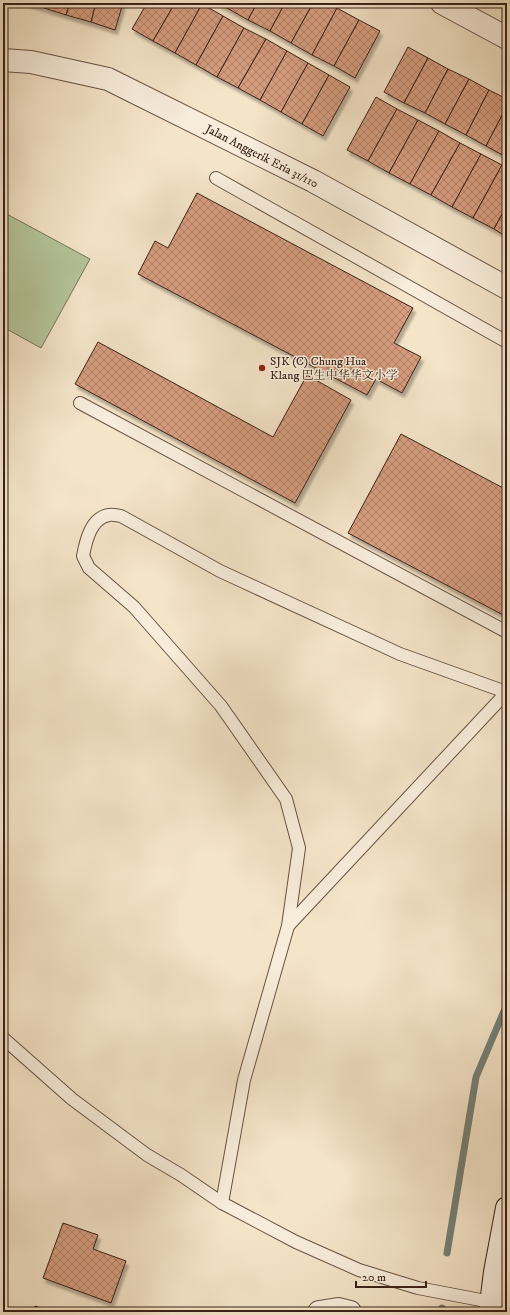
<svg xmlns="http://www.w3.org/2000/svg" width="510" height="1315" viewBox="0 0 510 1315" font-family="'IM FELL DW Pica','Noto Serif SC',serif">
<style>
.grass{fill:#b5c59b;stroke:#78745a}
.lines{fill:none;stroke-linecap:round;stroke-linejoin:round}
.stream{stroke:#758076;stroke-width:7}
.building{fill:url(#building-cross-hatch);stroke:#3a2219;filter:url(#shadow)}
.lane-casing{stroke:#685245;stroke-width:14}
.street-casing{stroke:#685245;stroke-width:24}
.secondary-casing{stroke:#3a2219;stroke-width:24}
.lane{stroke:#f8eddb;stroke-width:12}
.street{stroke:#f8eddb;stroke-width:22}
.secondary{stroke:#f8eddb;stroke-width:22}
.poi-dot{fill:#8f2418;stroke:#f8eddb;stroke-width:1.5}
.labels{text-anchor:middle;stroke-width:3;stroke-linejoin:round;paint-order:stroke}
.street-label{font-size:12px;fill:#3a2219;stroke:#f8eddb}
.poi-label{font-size:12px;fill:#3a2219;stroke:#f8eddb;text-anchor:start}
</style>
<defs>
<pattern id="building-cross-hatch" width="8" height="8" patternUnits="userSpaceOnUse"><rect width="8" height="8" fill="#d69d7f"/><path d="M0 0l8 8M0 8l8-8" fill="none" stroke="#af8067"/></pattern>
<filter id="shadow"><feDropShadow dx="2.5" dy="4.5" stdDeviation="1" flood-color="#0004"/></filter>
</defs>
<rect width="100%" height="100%" fill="#f4e4c8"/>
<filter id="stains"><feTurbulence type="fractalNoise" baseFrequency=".005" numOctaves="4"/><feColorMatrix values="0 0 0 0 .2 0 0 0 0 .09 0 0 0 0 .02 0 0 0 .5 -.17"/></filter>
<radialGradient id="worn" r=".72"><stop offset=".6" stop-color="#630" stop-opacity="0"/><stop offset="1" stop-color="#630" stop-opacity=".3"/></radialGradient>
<path class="grass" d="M3,212L90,259L41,348L3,327Z"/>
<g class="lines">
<g class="stream">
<path d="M447,1253L476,1077L507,1004"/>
<path d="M442,1312V1308"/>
</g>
</g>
<g class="building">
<path d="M26,3H42L41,7Z"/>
<path d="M42,3H70L66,15L41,7Z"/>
<path d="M70,3H96L91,22L66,15Z"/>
<path d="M96,3H123L115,30L91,22Z"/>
<path d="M147,3H175L153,41L132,29Z"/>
<path d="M175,3L202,4L175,53L153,41Z"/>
<path d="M217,3H230L227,8Z"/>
<path d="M230,3H257L248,20L227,8Z"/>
<path d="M257,3H285L270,31L248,20Z"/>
<path d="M285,3H313L291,43L270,31Z"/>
<path d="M313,3H328L337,8L312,55L291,43Z"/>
<path d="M202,4L223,16L196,65L175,53Z"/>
<path d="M337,8L359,20L334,66L312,55Z"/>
<path d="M223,16L244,28L217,77L196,65Z"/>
<path d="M359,20L380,31L355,78L334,66Z"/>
<path d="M244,28L266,39L238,88L217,77Z"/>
<path d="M266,39L287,51L260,100L238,88Z"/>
<path d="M408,47L428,58L404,103L384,92Z"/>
<path d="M287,51L308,63L281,112L260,100Z"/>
<path d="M428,58L448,69L425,113L404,103Z"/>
<path d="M308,63L329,75L302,124L281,112Z"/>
<path d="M448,69L469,79L445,124L425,113Z"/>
<path d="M329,75L350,87L323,136L302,124Z"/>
<path d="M469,79L489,90L466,135L445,124Z"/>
<path d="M489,90L507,99V106L486,146L466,135Z"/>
<path d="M376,97L397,109L368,161L347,150Z"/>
<path d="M507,106V155L506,157L486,146Z"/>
<path d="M397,109L418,120L389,173L368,161Z"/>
<path d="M418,120L439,131L410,184L389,173Z"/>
<path d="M439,131L460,143L431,195L410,184Z"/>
<path d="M460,143L481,154L452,207L431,195Z"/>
<path d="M481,154L502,165L473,218L452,207Z"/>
<path d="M502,165L507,168V205L494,229L473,218Z"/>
<path d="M197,193L413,308L394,343L421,357L402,393L376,379L367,395L138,274L155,241L168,248Z"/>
<path d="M507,205V237L494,229Z"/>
<path d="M98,342L273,437L307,375L351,400L295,503L75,384Z"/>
<path d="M401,434L507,490V617L348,533Z"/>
<path d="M63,1223L98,1235L93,1249L126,1261L111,1303L43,1278Z"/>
<path d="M35,1306L52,1312H33Z"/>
</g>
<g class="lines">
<g class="lane-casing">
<g id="lane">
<path d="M216,178L507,342"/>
<path d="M80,403L507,632"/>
<path d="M288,926L507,692"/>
<path d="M3,1038L72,1099L147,1155L181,1175L222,1203L296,1242L359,1270L418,1288L491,1302"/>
<path d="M222,1203L244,1080L288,926L299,848L286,799L221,706L134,607L89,568L83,556C86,540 91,518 109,515C113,514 118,516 121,516L220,571L400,654L506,692"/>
</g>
</g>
<g class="street-casing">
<g id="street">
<path d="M442,3L507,38"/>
<path d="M3,60L31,62L108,79L313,181L507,288"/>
<path d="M319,1312L338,1309L350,1312"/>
</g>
</g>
<g class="secondary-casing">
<path id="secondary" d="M490,1312L495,1272L507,1208"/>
</g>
<use href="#lane" class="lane"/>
<use href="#street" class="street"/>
<use href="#secondary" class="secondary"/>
</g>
<circle class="poi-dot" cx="262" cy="368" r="4"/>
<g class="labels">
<g class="street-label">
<text transform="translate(262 156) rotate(27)" y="4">Jalan Anggerik Eria 31/110</text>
</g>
<g class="poi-label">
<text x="270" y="365">SJK (C) Chung Hua<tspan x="270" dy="14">Klang 巴生中华华文小学</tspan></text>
</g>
</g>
<rect width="510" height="1315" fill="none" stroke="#f4e4c8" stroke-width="16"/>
<rect x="4" y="4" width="502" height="1307" fill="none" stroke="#3a2219" stroke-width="2"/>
<rect x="8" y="8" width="494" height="1299" fill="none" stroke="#3a2219"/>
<path d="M356 1281v6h70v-6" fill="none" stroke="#3a2219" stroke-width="2"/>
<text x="362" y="1281" font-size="12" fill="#3a2219" stroke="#f8eddb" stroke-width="3" paint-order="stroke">20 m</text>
<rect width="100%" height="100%" filter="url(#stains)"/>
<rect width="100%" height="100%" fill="url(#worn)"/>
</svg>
